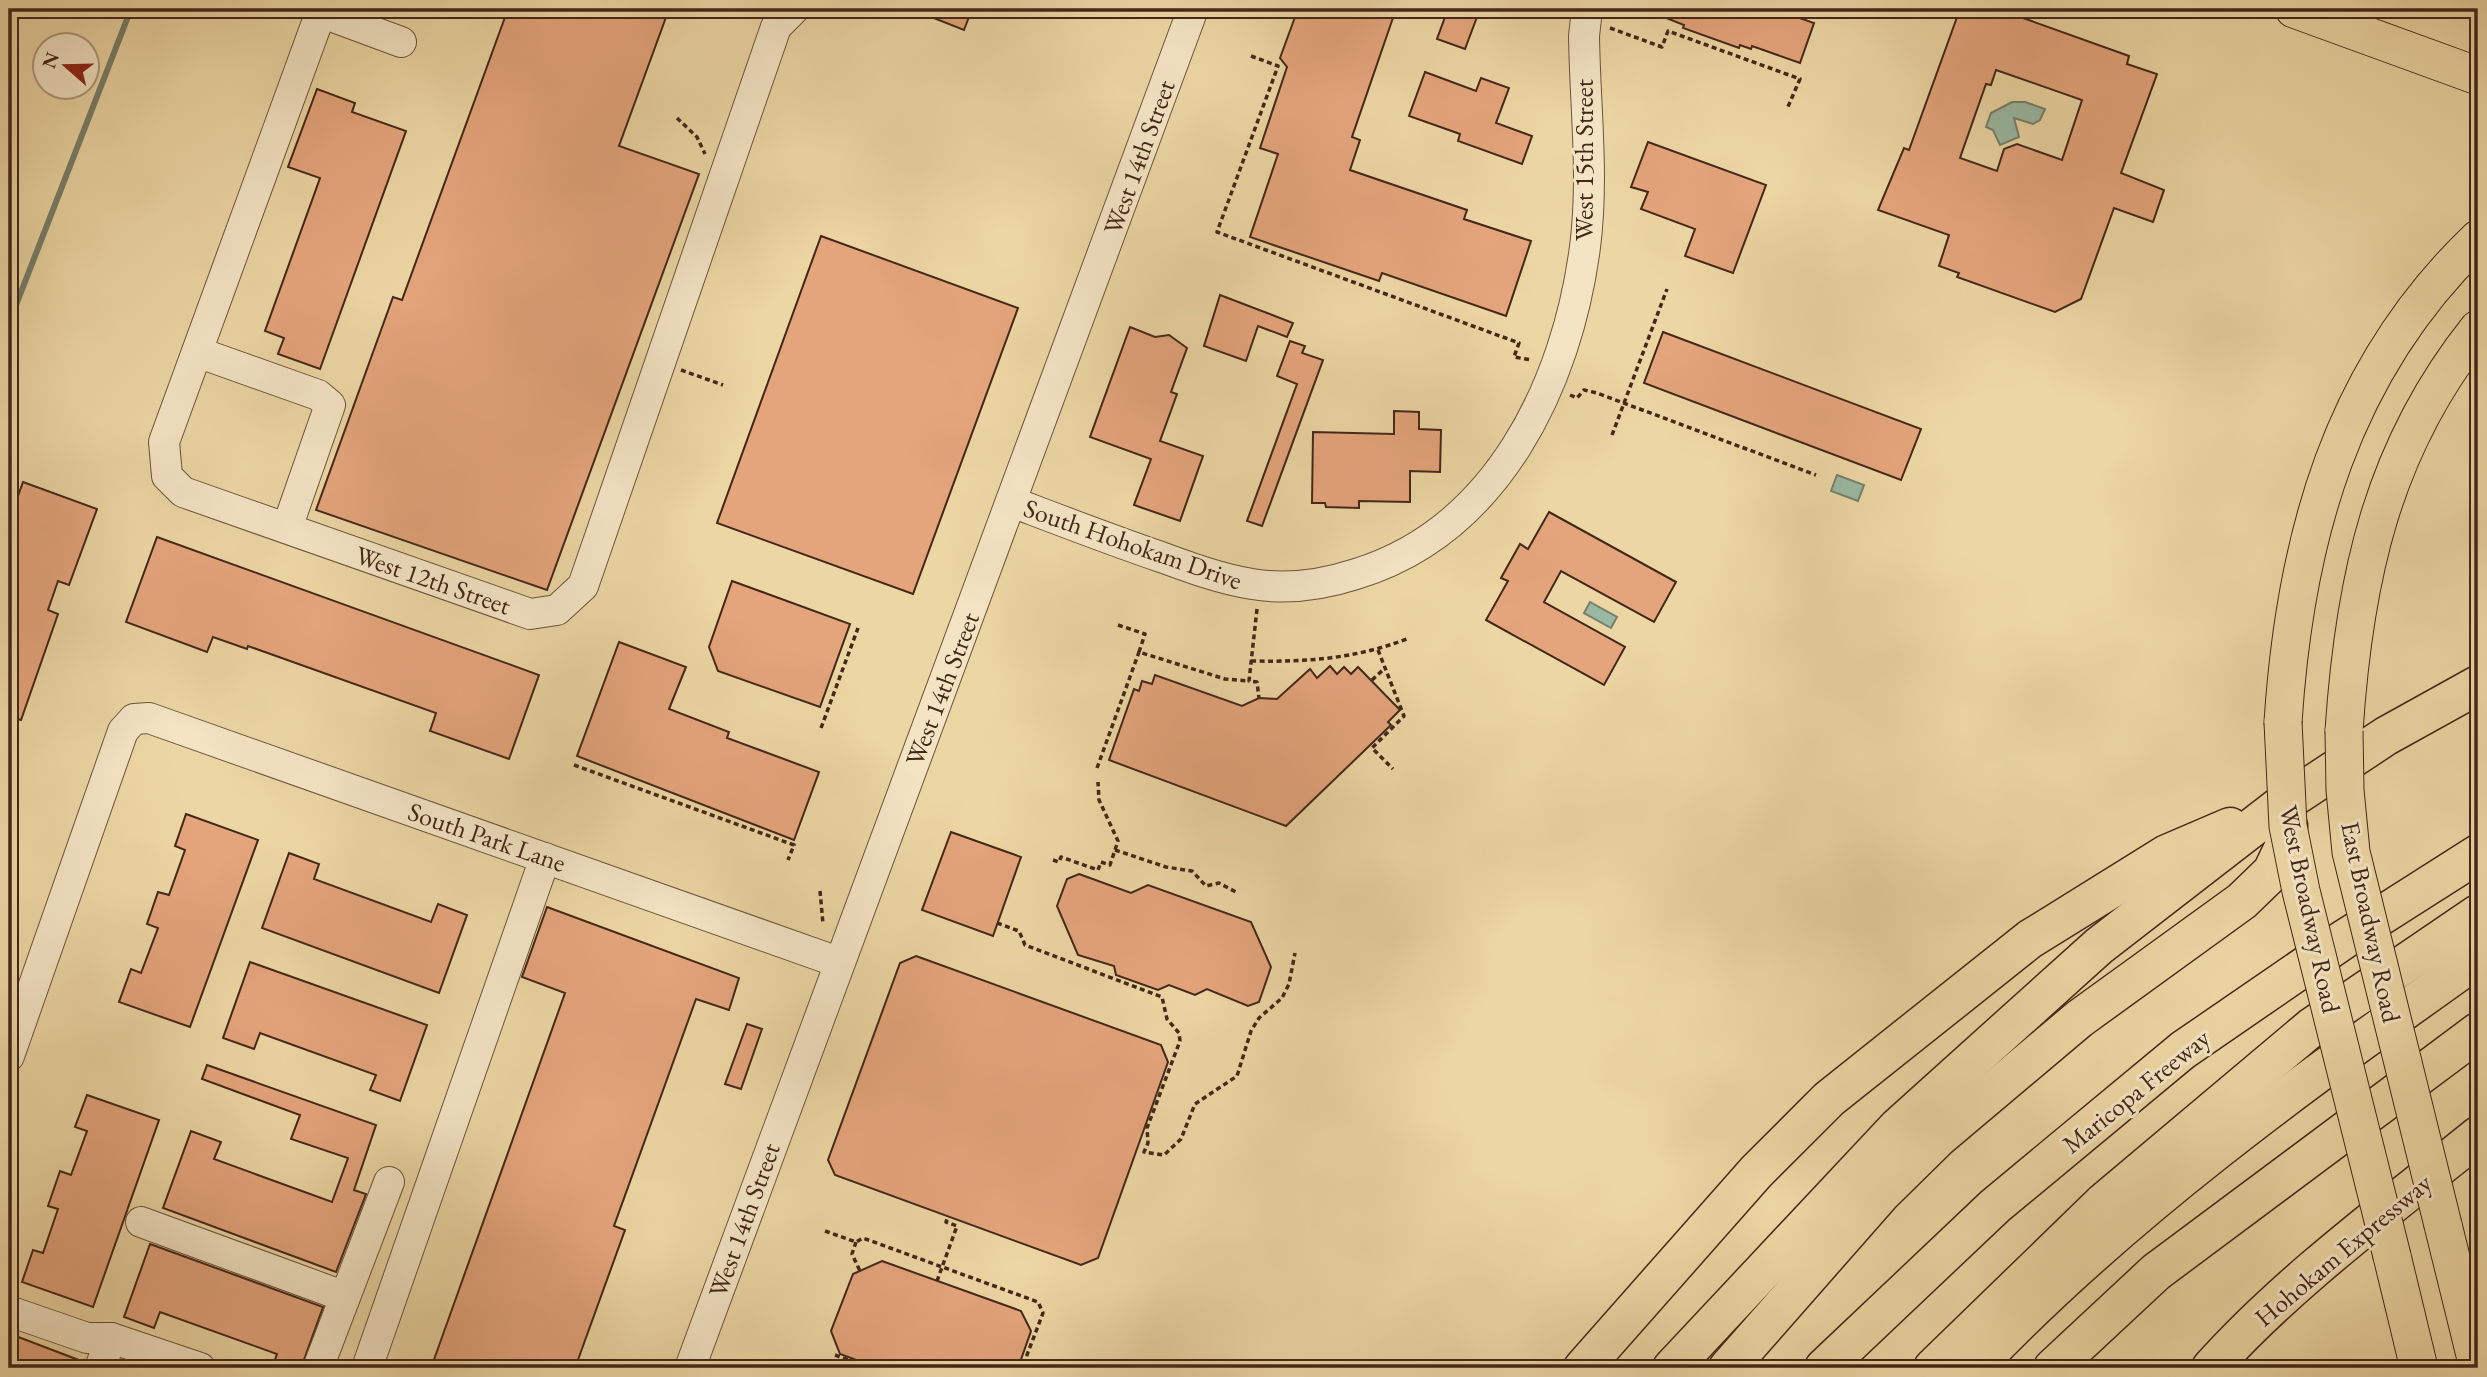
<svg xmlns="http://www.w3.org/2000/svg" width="2487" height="1377" viewBox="0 0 2487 1377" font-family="'EB Garamond',serif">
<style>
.water{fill:#99b9a3;stroke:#777f6b;stroke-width:2}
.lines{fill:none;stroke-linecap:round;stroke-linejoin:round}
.stream{stroke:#777f6b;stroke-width:6}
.building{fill:#e4a47c;stroke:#432718;stroke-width:2;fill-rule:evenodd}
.minor-casing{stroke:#6d533b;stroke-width:32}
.major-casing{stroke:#432718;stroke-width:39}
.highway-casing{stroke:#432718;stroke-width:41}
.path{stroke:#432718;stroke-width:3.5;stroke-dasharray:5 3.5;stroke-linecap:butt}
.minor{stroke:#f3e4c4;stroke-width:30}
.major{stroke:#ecd6a4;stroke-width:37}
.highway{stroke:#ecd6a4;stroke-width:38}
.major-bridge-casing{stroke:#432718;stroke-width:39;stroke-linecap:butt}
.major-bridge{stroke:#ecd6a4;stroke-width:37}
.labels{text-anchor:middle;stroke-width:6;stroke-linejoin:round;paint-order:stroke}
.street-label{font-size:26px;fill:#432718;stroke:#f3e4c4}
</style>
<rect width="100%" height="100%" fill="#ecd6a4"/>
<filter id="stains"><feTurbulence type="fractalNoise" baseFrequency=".00286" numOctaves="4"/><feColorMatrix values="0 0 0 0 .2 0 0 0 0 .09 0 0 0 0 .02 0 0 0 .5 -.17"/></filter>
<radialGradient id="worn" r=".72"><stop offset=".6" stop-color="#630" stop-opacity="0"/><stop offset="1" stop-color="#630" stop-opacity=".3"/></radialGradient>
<g class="water">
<path d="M2012,102H2025L2045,109L2040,120L2033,124L2014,118L2019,137L2000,145L1993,130L1986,127L1991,113Z"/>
<path d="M1837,475L1864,485L1858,501L1831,491Z"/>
<path d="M1590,602L1617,617L1611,628L1584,613Z"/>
</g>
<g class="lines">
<path class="stream" d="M9,323L131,9"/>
</g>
<g class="building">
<path d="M508,9H669L619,146L699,174L547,590L316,510L393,297L402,300Z"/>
<path d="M911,9H972L964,30Z"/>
<path d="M1298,9H1396L1352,137L1360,140L1350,170L1467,210L1464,219L1531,241L1506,316L1382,273L1379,281L1250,237L1278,154L1260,148L1287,67L1280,58Z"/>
<path d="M1448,9H1480L1465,49L1437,39Z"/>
<path d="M1644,9H1774L1814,23L1800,63L1752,46L1751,49L1740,45L1739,48L1683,28L1684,25Z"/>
<path d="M1960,9H1998L2129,56L2127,64L2157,74L2121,173L2164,190L2153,222L2114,208L2081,299L2055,312L1957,277L1959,273L1939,266L1949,235L1878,210L1904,148L1909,150ZM1996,70L2082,100L2062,160L2017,144L2004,149L1997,171L1960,158L1986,84L1991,85Z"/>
<path d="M1425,72L1476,91L1481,78L1509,88L1496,123L1532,136L1522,164L1458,141L1460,134L1409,116Z"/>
<path d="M317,89L355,103L352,112L406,131L320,369L278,354L284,338L265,331L320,178L288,167Z"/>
<path d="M1648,142L1766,185L1733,273L1685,256L1695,229L1641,209L1648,192L1631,187Z"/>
<path d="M821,236L1018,308L913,594L717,523Z"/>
<path d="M1220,295L1293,323L1287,337L1258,326L1246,361L1204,346Z"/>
<path d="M1130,327L1155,337L1169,335L1187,348L1171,392L1177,394L1160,441L1203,456L1180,521L1134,505L1151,459L1090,437Z"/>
<path d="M1663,332L1921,429L1901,480L1644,383Z"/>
<path d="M1290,341L1305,346L1302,353L1323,360L1262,526L1247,521L1297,384L1277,376Z"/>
<path d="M1394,411L1419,412V429L1441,430L1440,472L1410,471V502L1359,501V508L1326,507L1325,503H1312L1313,432L1394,434Z"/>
<path d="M23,482L97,509L69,585L58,581L48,610L58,614L21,720L9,716V521Z"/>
<path d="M1549,512L1676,582L1654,622L1561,571L1544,602L1625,647L1604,685L1486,620L1508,581L1501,578L1520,544L1528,549Z"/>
<path d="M157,537L539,675L509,759L430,731L436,713L248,646L247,649L213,637L207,652L126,622Z"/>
<path d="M732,581L850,624L820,707L718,671L709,647Z"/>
<path d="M619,642L686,667L669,709L729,732L727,738L819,772L794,840L577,756Z"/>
<path d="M1330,666L1337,674L1344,667L1351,674L1358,667L1400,710L1388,722L1391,725L1286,826L1109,760L1134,689L1139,691L1142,681L1152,684L1155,675L1242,706L1259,698L1277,699L1310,669L1317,678Z"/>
<path d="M186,814L258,840L190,1027L119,1002L131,969L141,973L158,928L147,924L158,892L169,895L185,850L175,846Z"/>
<path d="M951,832L1021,857L993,936L922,910Z"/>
<path d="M289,853L319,864L314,879L431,922L438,904L467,915L439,993L262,928Z"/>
<path d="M1079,874L1131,893L1148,885L1251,922L1271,967L1259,1002L1248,1006L1207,989L1195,995L1169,985L1158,990L1116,975L1114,966L1078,955L1057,906L1067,879Z"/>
<path d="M547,907L739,978L729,1010L696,999L614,1226L625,1230L575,1368H431L565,993L522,977Z"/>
<path d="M916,956L1161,1045L1168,1062L1098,1258L1081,1265L835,1175L828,1160L900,963Z"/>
<path d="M250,962L427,1025L400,1101L370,1090L376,1075L260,1033L254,1049L223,1038Z"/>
<path d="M747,1024L762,1029L741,1089L725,1084Z"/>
<path d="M207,1065L376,1125L354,1190L366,1194L336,1272L163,1208L191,1131L221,1142L214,1159L332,1202L348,1158L291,1139L300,1115L202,1079Z"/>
<path d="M87,1095L159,1120L93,1307L22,1282L33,1250L43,1253L58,1209L48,1206L60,1171L71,1175L87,1131L75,1127Z"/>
<path d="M150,1244L323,1307L301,1368H272L277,1354L160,1312L154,1328L124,1317Z"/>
<path d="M882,1261L1021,1311L1031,1331L1018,1368H878L840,1354L831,1331L853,1274Z"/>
<path d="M13,1335L84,1362L83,1368H9V1347Z"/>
</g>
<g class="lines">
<g class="minor-casing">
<g id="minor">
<path d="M322,9L164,442L167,476L183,492L530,614L557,610L583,586L776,27L794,9"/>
<path d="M320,12L401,42"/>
<path d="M197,352L318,395L330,405L287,528"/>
<path d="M1012,502C1062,521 1111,540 1161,557C1191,568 1221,579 1252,584C1287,590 1322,585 1356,574C1497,531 1567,385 1585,247C1594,177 1585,106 1584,36L1587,9"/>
<path d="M9,1056L123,731L134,719L149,718L838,962"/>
<path d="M141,1222L343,1296"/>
<path d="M9,1311L87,1338H111L200,1368"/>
<path d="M100,1368L111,1338"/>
<path d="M318,1368L389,1182"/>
<path d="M367,1368L545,858"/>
<path d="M690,1368L1193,9"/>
</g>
</g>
<g class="major-casing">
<g id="major">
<path d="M2294,9L2478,76"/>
<path d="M2283,722C2295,539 2341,370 2478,239"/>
<path d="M2344,731C2354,580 2382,449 2478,329"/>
<path d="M2443,1225L2478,1367"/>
<path d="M2392,1256L2419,1368"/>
</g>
</g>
<g class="highway-casing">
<g id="highway">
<path d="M1583,1368L1756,1172L1829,1099L2030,939L2167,854L2230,827"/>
<path d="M1672,1368L1898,1127L2099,946L2280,806L2386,736L2478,685"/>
<path d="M1728,1368L1881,1194L1939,1137L2079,1019L2242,901L2272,872L2283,849L2288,826"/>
<path d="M1824,1368L1995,1206L2183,1050L2346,938L2478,854"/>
<path d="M1933,1368L2104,1202L2312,1027L2478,914"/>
<path d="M1974,1368C2123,1211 2302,1083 2478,958"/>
<path d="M2053,1368L2156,1272L2478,1032"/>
<path d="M2211,1368C2287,1283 2389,1208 2478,1136"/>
</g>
</g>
<g class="path">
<path d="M1827,9L1850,17"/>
<path d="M1610,28L1662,47L1668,31L1800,79L1787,109"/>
<path d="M1251,56L1278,66L1217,232L1519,343L1514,357L1532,360"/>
<path d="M677,118L697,137L705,154"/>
<path d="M681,370L723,385"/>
<path d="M1570,395L1577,398L1584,390L1597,393L1816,475"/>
<path d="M1612,435L1667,289"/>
<path d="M1257,609L1249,681L1257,682L1259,698"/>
<path d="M1118,625L1145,634L1139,652L1225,679L1249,681"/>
<path d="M1378,650L1404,716L1372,748L1393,769"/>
<path d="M1251,661C1308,662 1353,659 1407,639"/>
<path d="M1372,680L1385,668"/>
<path d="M821,728L858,628"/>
<path d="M574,765L794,845L788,860"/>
<path d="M1097,768L1139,652"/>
<path d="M1115,850L1166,867L1192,871L1206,886L1219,883L1236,892"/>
<path d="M1053,860L1059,862L1061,857L1098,870L1101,862L1110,865L1118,841L1099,800L1098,782"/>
<path d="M820,891L823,924"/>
<path d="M997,923L1019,931L1025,945L1162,997L1167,1019L1179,1033L1180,1041L1147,1128L1148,1143L1144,1152L1164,1155L1181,1139L1195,1104L1237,1076L1251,1031L1259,1018L1282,998L1289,984L1295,953"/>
<path d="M825,1231L856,1242L863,1238L1038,1302L1043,1313L1022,1368"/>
<path d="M856,1242L852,1254L860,1271"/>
<path d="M937,1281L957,1226L946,1222L948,1216"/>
<path d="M835,1355L870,1368"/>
</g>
<use href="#minor" class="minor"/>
<use href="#major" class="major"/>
<use href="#highway" class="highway"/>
<g class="major-bridge-casing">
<g id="major-bridge">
<path d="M2283,722L2288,826L2301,891L2392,1256"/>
<path d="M2344,731L2345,790L2351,852L2443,1225"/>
</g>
</g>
<use href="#major-bridge" class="major-bridge"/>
</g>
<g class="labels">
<g class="street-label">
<text transform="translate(1139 157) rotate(-70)" y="9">West 14th Street</text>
<text transform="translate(1584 160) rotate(-90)" y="9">West 15th Street</text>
<text transform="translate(1133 544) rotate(19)" y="9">South Hohokam Drive</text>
<text transform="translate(433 580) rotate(19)" y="9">West 12th Street</text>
<text transform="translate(942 689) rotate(-69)" y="9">West 14th Street</text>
<text transform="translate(487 837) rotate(19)" y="9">South Park Lane</text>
<text transform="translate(2310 909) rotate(78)" y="9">West Broadway Road</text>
<text transform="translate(2371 922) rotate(78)" y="9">East Broadway Road</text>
<text transform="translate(2136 1091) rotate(-39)" y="9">Maricopa Freeway</text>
<text transform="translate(744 1220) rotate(-70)" y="9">West 14th Street</text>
<text transform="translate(2343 1250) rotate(-40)" y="9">Hohokam Expressway</text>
</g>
</g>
<rect width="2487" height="1377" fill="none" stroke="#ecd6a4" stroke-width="35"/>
<rect x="10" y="10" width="2466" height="1356" fill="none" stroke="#432718" stroke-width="3.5"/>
<rect x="18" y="18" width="2452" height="1342" fill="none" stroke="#432718" stroke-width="2"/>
<g transform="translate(66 66) rotate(290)"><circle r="33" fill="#f3e4c4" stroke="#ad987f" stroke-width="2"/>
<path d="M0-5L12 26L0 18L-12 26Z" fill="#8f2418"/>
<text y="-10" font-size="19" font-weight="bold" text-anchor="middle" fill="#432718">N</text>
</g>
<rect width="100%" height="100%" filter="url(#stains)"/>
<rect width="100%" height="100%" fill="url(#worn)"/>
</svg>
